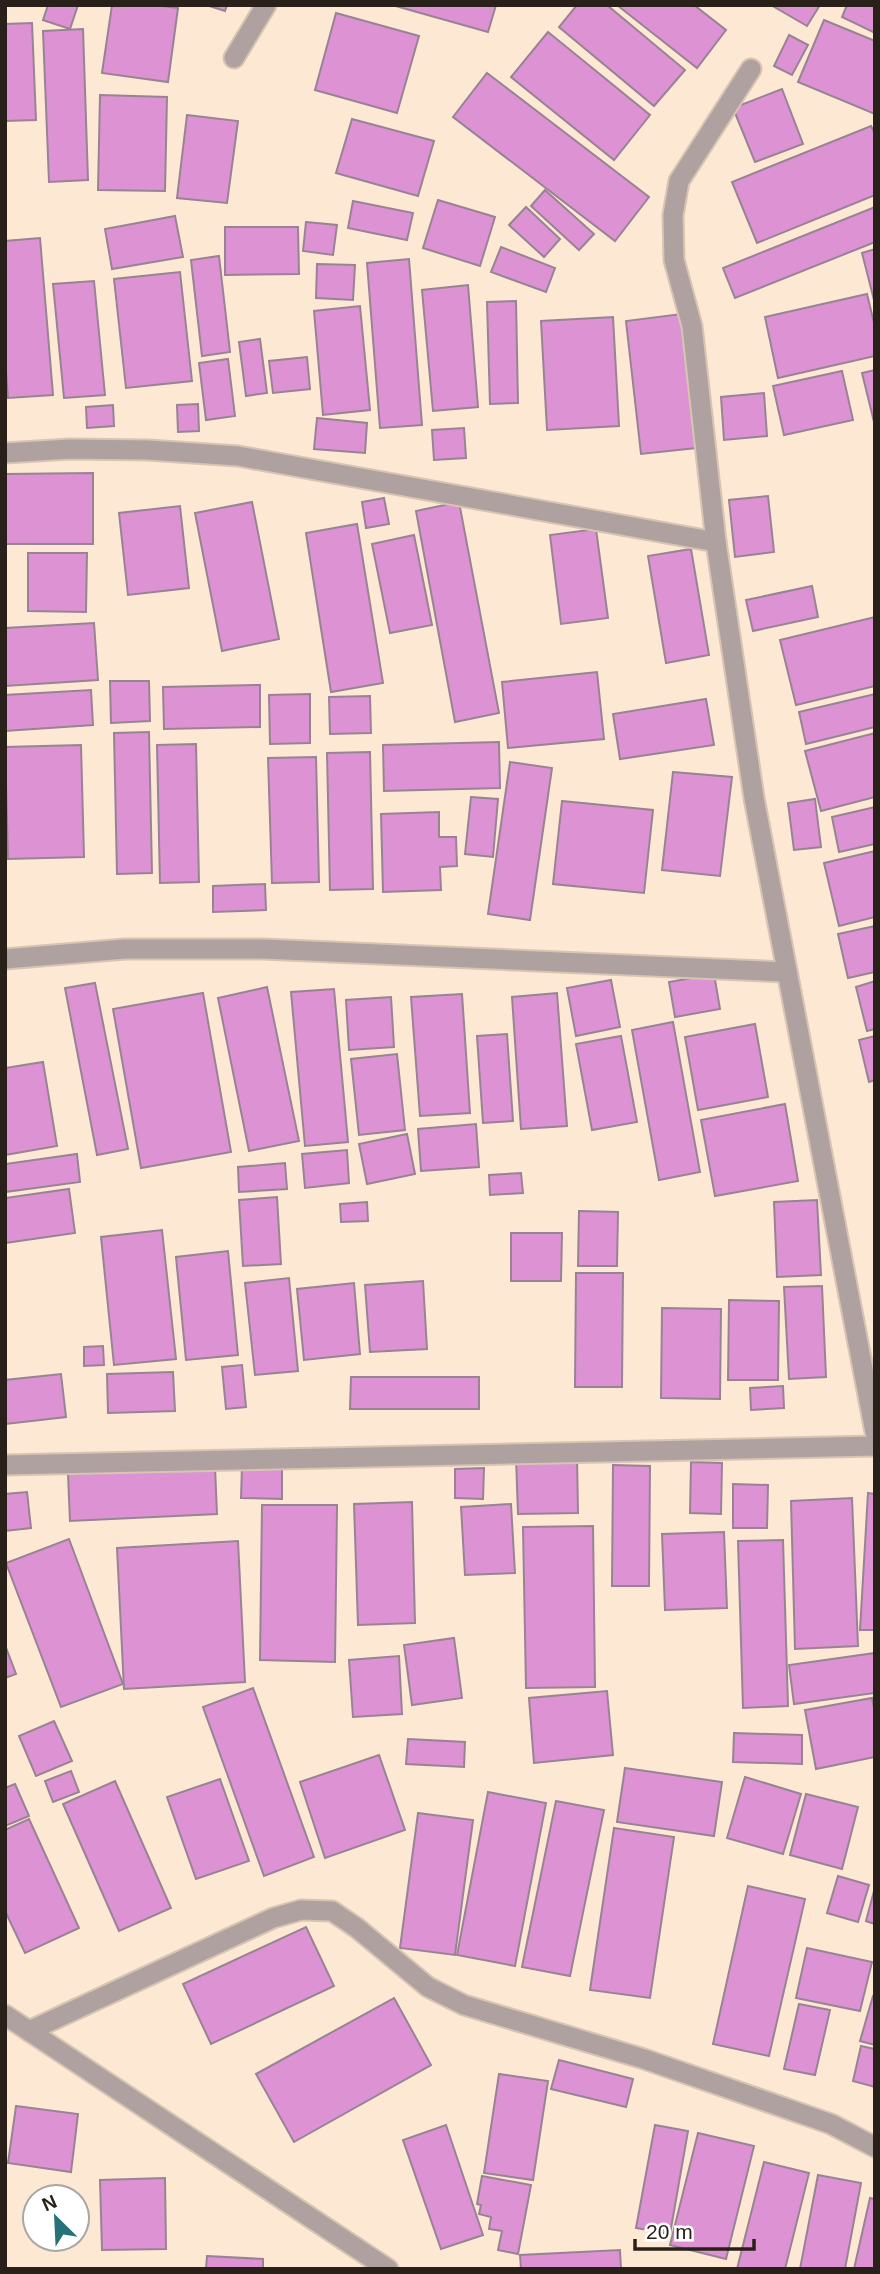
<svg xmlns="http://www.w3.org/2000/svg" width="880" height="2274" viewBox="0 0 880 2274" font-family="Helvetica,sans-serif">
<style>
.building{fill:#dd93d3;stroke:#988395;stroke-width:2}
.lines{fill:none;stroke-linecap:round;stroke-linejoin:round}
.minor-casing{stroke:#d7c4b2;stroke-width:23}
.minor{stroke:#aea1a0;stroke-width:19}
</style>
<rect width="100%" height="100%" fill="#fde8d4"/>
<g class="building">
<path d="M48,5H78L70,29L43,20Z"/>
<path d="M112,5H155L178,8L168,82L102,73Z"/>
<path d="M206,5H227L225,11Z"/>
<path d="M392,5H496L488,32Z"/>
<path d="M577,5H607L685,70L654,106L559,27Z"/>
<path d="M617,5H694L726,30L697,68Z"/>
<path d="M771,5H820L807,26Z"/>
<path d="M847,5H875V33L842,17Z"/>
<path d="M336,13L419,36L397,113L315,90Z"/>
<path d="M824,20L875,41V114L798,82Z"/>
<path d="M32,23L36,120L5,121V24Z"/>
<path d="M83,29L88,180L49,182L43,31Z"/>
<path d="M548,32L650,115L614,160L511,77Z"/>
<path d="M789,35L808,45L792,75L774,66Z"/>
<path d="M487,73L649,197L615,241L453,117Z"/>
<path d="M782,89L803,144L755,162L733,108Z"/>
<path d="M100,95L167,97L165,191L98,190Z"/>
<path d="M187,115L238,121L227,203L177,198Z"/>
<path d="M352,119L434,141L418,196L336,173Z"/>
<path d="M871,126L875,134V195L757,243L732,182Z"/>
<path d="M545,190L594,234L579,250L531,206Z"/>
<path d="M438,200L495,217L480,266L423,248Z"/>
<path d="M353,201L413,213L407,240L348,228Z"/>
<path d="M526,207L560,239L544,257L509,225Z"/>
<path d="M875,207V242L735,298L723,268Z"/>
<path d="M175,216L183,257L112,269L105,229Z"/>
<path d="M306,222L337,225L333,255L303,251Z"/>
<path d="M225,227H298L299,274L225,275Z"/>
<path d="M40,238L53,395L8,398L5,358V241Z"/>
<path d="M501,247L555,268L546,292L491,272Z"/>
<path d="M875,249V304L862,253Z"/>
<path d="M219,256L230,352L202,356L191,260Z"/>
<path d="M409,259L422,425L380,428L367,263Z"/>
<path d="M317,264L355,265L353,300L316,298Z"/>
<path d="M180,272L192,381L126,388L114,279Z"/>
<path d="M94,281L105,395L64,398L53,284Z"/>
<path d="M468,285L478,407L433,411L422,290Z"/>
<path d="M867,294L875,327V356L778,378L765,317Z"/>
<path d="M516,301L518,403L490,404L487,302Z"/>
<path d="M360,306L370,410L323,415L314,311Z"/>
<path d="M681,314L696,448L641,454L626,321Z"/>
<path d="M613,317L619,426L547,430L541,321Z"/>
<path d="M260,339L267,393L246,396L239,342Z"/>
<path d="M307,357L310,389L273,393L269,361Z"/>
<path d="M228,359L235,416L206,420L199,363Z"/>
<path d="M875,370V426L862,373Z"/>
<path d="M842,371L853,420L784,435L773,386Z"/>
<path d="M764,393L767,436L724,440L721,397Z"/>
<path d="M198,404L199,431L178,432L177,405Z"/>
<path d="M113,405L114,426L87,428L86,407Z"/>
<path d="M317,418L367,423L365,453L314,449Z"/>
<path d="M464,428L466,458L434,460L432,430Z"/>
<path d="M93,473V544H5V474Z"/>
<path d="M768,496L774,552L735,557L729,500Z"/>
<path d="M384,498L389,524L366,528L362,502Z"/>
<path d="M252,502L279,639L222,651L195,513Z"/>
<path d="M459,502L499,713L455,722L416,511Z"/>
<path d="M180,506L189,588L128,595L119,513Z"/>
<path d="M357,524L383,683L331,692L306,533Z"/>
<path d="M596,529L608,618L561,624L550,535Z"/>
<path d="M414,535L432,625L390,633L372,544Z"/>
<path d="M691,549L709,655L666,663L648,556Z"/>
<path d="M28,553H87L86,612L28,611Z"/>
<path d="M812,586L818,617L753,631L746,600Z"/>
<path d="M875,617V686L796,705L780,640Z"/>
<path d="M94,623L98,680L5,686V628Z"/>
<path d="M597,672L604,739L508,748L502,682Z"/>
<path d="M110,681H149L150,721L111,723Z"/>
<path d="M260,685V727L164,729L163,687Z"/>
<path d="M91,690L93,725L5,731V695Z"/>
<path d="M310,694V743L270,744L269,695Z"/>
<path d="M875,694V727L806,744L799,712Z"/>
<path d="M370,696L371,733L330,734L329,697Z"/>
<path d="M706,699L714,745L620,759L613,714Z"/>
<path d="M149,732L152,873L117,874L114,733Z"/>
<path d="M875,733V797L821,811L805,751Z"/>
<path d="M499,742L500,788L384,791L383,745Z"/>
<path d="M196,744L199,882L160,883L157,745Z"/>
<path d="M81,745L84,857L8,859L5,747Z"/>
<path d="M370,752L373,889L330,890L327,753Z"/>
<path d="M316,757L319,882L272,883L268,758Z"/>
<path d="M510,762L552,768L530,920L488,914Z"/>
<path d="M673,772L732,777L720,876L662,870Z"/>
<path d="M471,797L498,799L493,857L465,854Z"/>
<path d="M815,799L821,847L794,850L788,803Z"/>
<path d="M562,801L653,810L644,893L553,884Z"/>
<path d="M875,807V844L839,852L832,817Z"/>
<path d="M439,812V837H456L457,866L440,867L441,890L383,892L381,814Z"/>
<path d="M875,851V917L839,926L824,863Z"/>
<path d="M265,884L266,910L213,912V886Z"/>
<path d="M875,926V972L848,978L838,934Z"/>
<path d="M714,974L720,1009L675,1017L669,982Z"/>
<path d="M611,980L620,1027L576,1036L567,988Z"/>
<path d="M875,981V1029L867,1031L856,987Z"/>
<path d="M95,983L128,1149L97,1155L65,988Z"/>
<path d="M267,987L299,1141L249,1151L218,998Z"/>
<path d="M334,989L348,1142L305,1146L291,992Z"/>
<path d="M203,993L231,1152L141,1168L113,1009Z"/>
<path d="M557,993L567,1126L521,1129L512,997Z"/>
<path d="M462,994L470,1113L420,1116L411,997Z"/>
<path d="M391,997L394,1047L349,1050L346,1000Z"/>
<path d="M673,1022L700,1172L659,1180L632,1030Z"/>
<path d="M755,1024L768,1097L698,1110L685,1037Z"/>
<path d="M507,1034L513,1121L483,1123L477,1036Z"/>
<path d="M621,1036L637,1122L592,1130L576,1044Z"/>
<path d="M875,1036V1080L869,1082L859,1040Z"/>
<path d="M397,1054L405,1130L359,1135L351,1059Z"/>
<path d="M43,1062L57,1146L5,1155V1068Z"/>
<path d="M785,1104L798,1181L715,1196L701,1120Z"/>
<path d="M476,1124L479,1167L421,1171L418,1129Z"/>
<path d="M407,1134L415,1174L367,1184L359,1144Z"/>
<path d="M347,1150L349,1183L305,1188L302,1154Z"/>
<path d="M77,1154L80,1182L5,1192V1164Z"/>
<path d="M285,1163L287,1189L239,1192L238,1167Z"/>
<path d="M521,1173L523,1193L490,1195L489,1175Z"/>
<path d="M69,1189L75,1233L5,1243V1198Z"/>
<path d="M277,1197L281,1264L243,1266L239,1200Z"/>
<path d="M817,1200L821,1275L777,1277L774,1202Z"/>
<path d="M367,1202L368,1221L341,1222L340,1204Z"/>
<path d="M579,1211L618,1212L617,1266H578Z"/>
<path d="M162,1230L176,1359L114,1365L101,1237Z"/>
<path d="M511,1233H562L561,1281H511Z"/>
<path d="M228,1251L238,1355L186,1360L176,1257Z"/>
<path d="M576,1273H623L622,1387H575Z"/>
<path d="M289,1278L298,1371L255,1375L245,1283Z"/>
<path d="M423,1281L427,1349L370,1352L365,1285Z"/>
<path d="M354,1283L360,1354L304,1360L297,1289Z"/>
<path d="M822,1286L826,1377L789,1379L784,1287Z"/>
<path d="M729,1300L779,1301L778,1380H728Z"/>
<path d="M662,1308L721,1309L720,1399L661,1398Z"/>
<path d="M103,1346L104,1365L84,1366V1347Z"/>
<path d="M242,1365L246,1407L226,1409L222,1367Z"/>
<path d="M173,1372L175,1411L108,1413L107,1374Z"/>
<path d="M61,1374L66,1417L6,1424L5,1380Z"/>
<path d="M351,1377H479V1409H350Z"/>
<path d="M783,1386L784,1408L751,1410L750,1388Z"/>
<path d="M577,1456L578,1513L518,1514L516,1458Z"/>
<path d="M691,1462L722,1463L721,1514L690,1513Z"/>
<path d="M242,1465L282,1466V1499L241,1498Z"/>
<path d="M613,1465L650,1466L649,1586H612Z"/>
<path d="M215,1467L217,1514L70,1521L68,1474Z"/>
<path d="M484,1468L483,1499L455,1498V1469Z"/>
<path d="M733,1484L768,1485L767,1528H733Z"/>
<path d="M27,1492L31,1528L5,1531V1494Z"/>
<path d="M868,1493L875,1494V1630H860Z"/>
<path d="M852,1498L858,1646L795,1649L791,1501Z"/>
<path d="M412,1502L415,1623L358,1625L354,1504Z"/>
<path d="M511,1504L515,1573L465,1575L461,1507Z"/>
<path d="M262,1505H337L335,1662L260,1660Z"/>
<path d="M593,1526L595,1687L526,1688L523,1527Z"/>
<path d="M724,1532L727,1608L665,1610L662,1534Z"/>
<path d="M69,1539L123,1684L61,1707L6,1563Z"/>
<path d="M783,1540L788,1706L743,1708L738,1541Z"/>
<path d="M238,1541L245,1682L124,1689L117,1548Z"/>
<path d="M454,1638L462,1698L412,1705L404,1645Z"/>
<path d="M5,1645L16,1674L5,1678Z"/>
<path d="M875,1653V1693L794,1704L789,1665Z"/>
<path d="M399,1656L402,1714L353,1717L349,1660Z"/>
<path d="M253,1688L314,1857L264,1876L203,1707Z"/>
<path d="M607,1691L613,1755L534,1763L529,1698Z"/>
<path d="M872,1698L875,1713V1757L816,1769L805,1710Z"/>
<path d="M54,1721L72,1761L36,1776L19,1736Z"/>
<path d="M734,1733L802,1735V1764L733,1762Z"/>
<path d="M408,1739L465,1742L464,1767L406,1764Z"/>
<path d="M379,1755L405,1830L325,1858L300,1782Z"/>
<path d="M625,1768L722,1782L714,1836L617,1822Z"/>
<path d="M71,1771L79,1792L53,1802L45,1781Z"/>
<path d="M745,1777L801,1794L783,1854L727,1838Z"/>
<path d="M220,1779L249,1861L196,1879L167,1797Z"/>
<path d="M115,1781L171,1908L119,1931L63,1804Z"/>
<path d="M15,1784L29,1816L5,1826V1788Z"/>
<path d="M488,1792L546,1803L515,1966L457,1955Z"/>
<path d="M806,1794L858,1807L842,1869L790,1855Z"/>
<path d="M556,1801L604,1810L570,1976L522,1967Z"/>
<path d="M418,1813L473,1820L455,1955L400,1948Z"/>
<path d="M29,1819L79,1928L25,1953L5,1911V1830Z"/>
<path d="M614,1828L674,1837L650,1998L590,1990Z"/>
<path d="M838,1876L869,1885L858,1922L827,1913Z"/>
<path d="M748,1886L805,1899L769,2056L713,2044Z"/>
<path d="M874,1891H875V1924L866,1921Z"/>
<path d="M306,1927L334,1986L211,2044L183,1984Z"/>
<path d="M807,1948L872,1962L860,2011L796,1998Z"/>
<path d="M873,1996H875V2045L860,2041Z"/>
<path d="M394,1998L431,2065L294,2142L256,2074Z"/>
<path d="M799,2004L830,2010L815,2075L784,2069Z"/>
<path d="M861,2046L875,2049V2087L853,2081Z"/>
<path d="M559,2060L633,2079L626,2107L551,2089Z"/>
<path d="M499,2074L548,2081L533,2180L484,2173Z"/>
<path d="M16,2106L78,2114L71,2172L8,2163Z"/>
<path d="M446,2125L483,2235L441,2249L403,2140Z"/>
<path d="M655,2125L688,2131L670,2234L636,2228Z"/>
<path d="M698,2133L754,2146L726,2259L670,2245Z"/>
<path d="M764,2162L809,2173L785,2269H737Z"/>
<path d="M818,2175L861,2183L845,2269H800Z"/>
<path d="M482,2176L531,2185L518,2254L498,2250L502,2231L489,2229L491,2217L479,2214L481,2205L477,2204Z"/>
<path d="M165,2178L166,2249L102,2250L100,2180Z"/>
<path d="M870,2198L875,2199V2269H854Z"/>
<path d="M620,2250L621,2269H521L520,2255Z"/>
<path d="M207,2256L263,2259V2269H206Z"/>
</g>
<g class="lines">
<g class="minor-casing">
<g id="minor">
<path d="M234,58L266,5"/>
<path d="M751,69L679,181L673,215L674,260L692,326L716,542L754,798L875,1432"/>
<path d="M5,453L70,449L148,450L238,456L716,542"/>
<path d="M5,959L125,949H263L786,972"/>
<path d="M5,1465L875,1446"/>
<path d="M5,2015L388,2269"/>
<path d="M29,2031L273,1918L301,1910L332,1911L357,1928L428,1987L464,2005L644,2059L831,2124L875,2147"/>
</g>
</g>
<use href="#minor" class="minor"/>
</g>
<rect width="880" height="2274" fill="none" stroke="#292119" stroke-width="14"/>
<g transform="translate(56 2218) rotate(336)"><circle r="33" fill="#ffffff" stroke="#a9a6a3" stroke-width="2"/>
<path d="M0-5L12 26L0 18L-12 26Z" fill="#277178"/>
<text y="-10" font-size="19" font-weight="bold" text-anchor="middle" fill="#292119">N</text>
</g>
<path d="M635 2239v10h119v-10" fill="none" stroke="#292119" stroke-width="3.5"/>
<text x="646" y="2239" font-size="21" fill="#292119" stroke="#ffffff" stroke-width="5" paint-order="stroke">20 m</text>
</svg>
